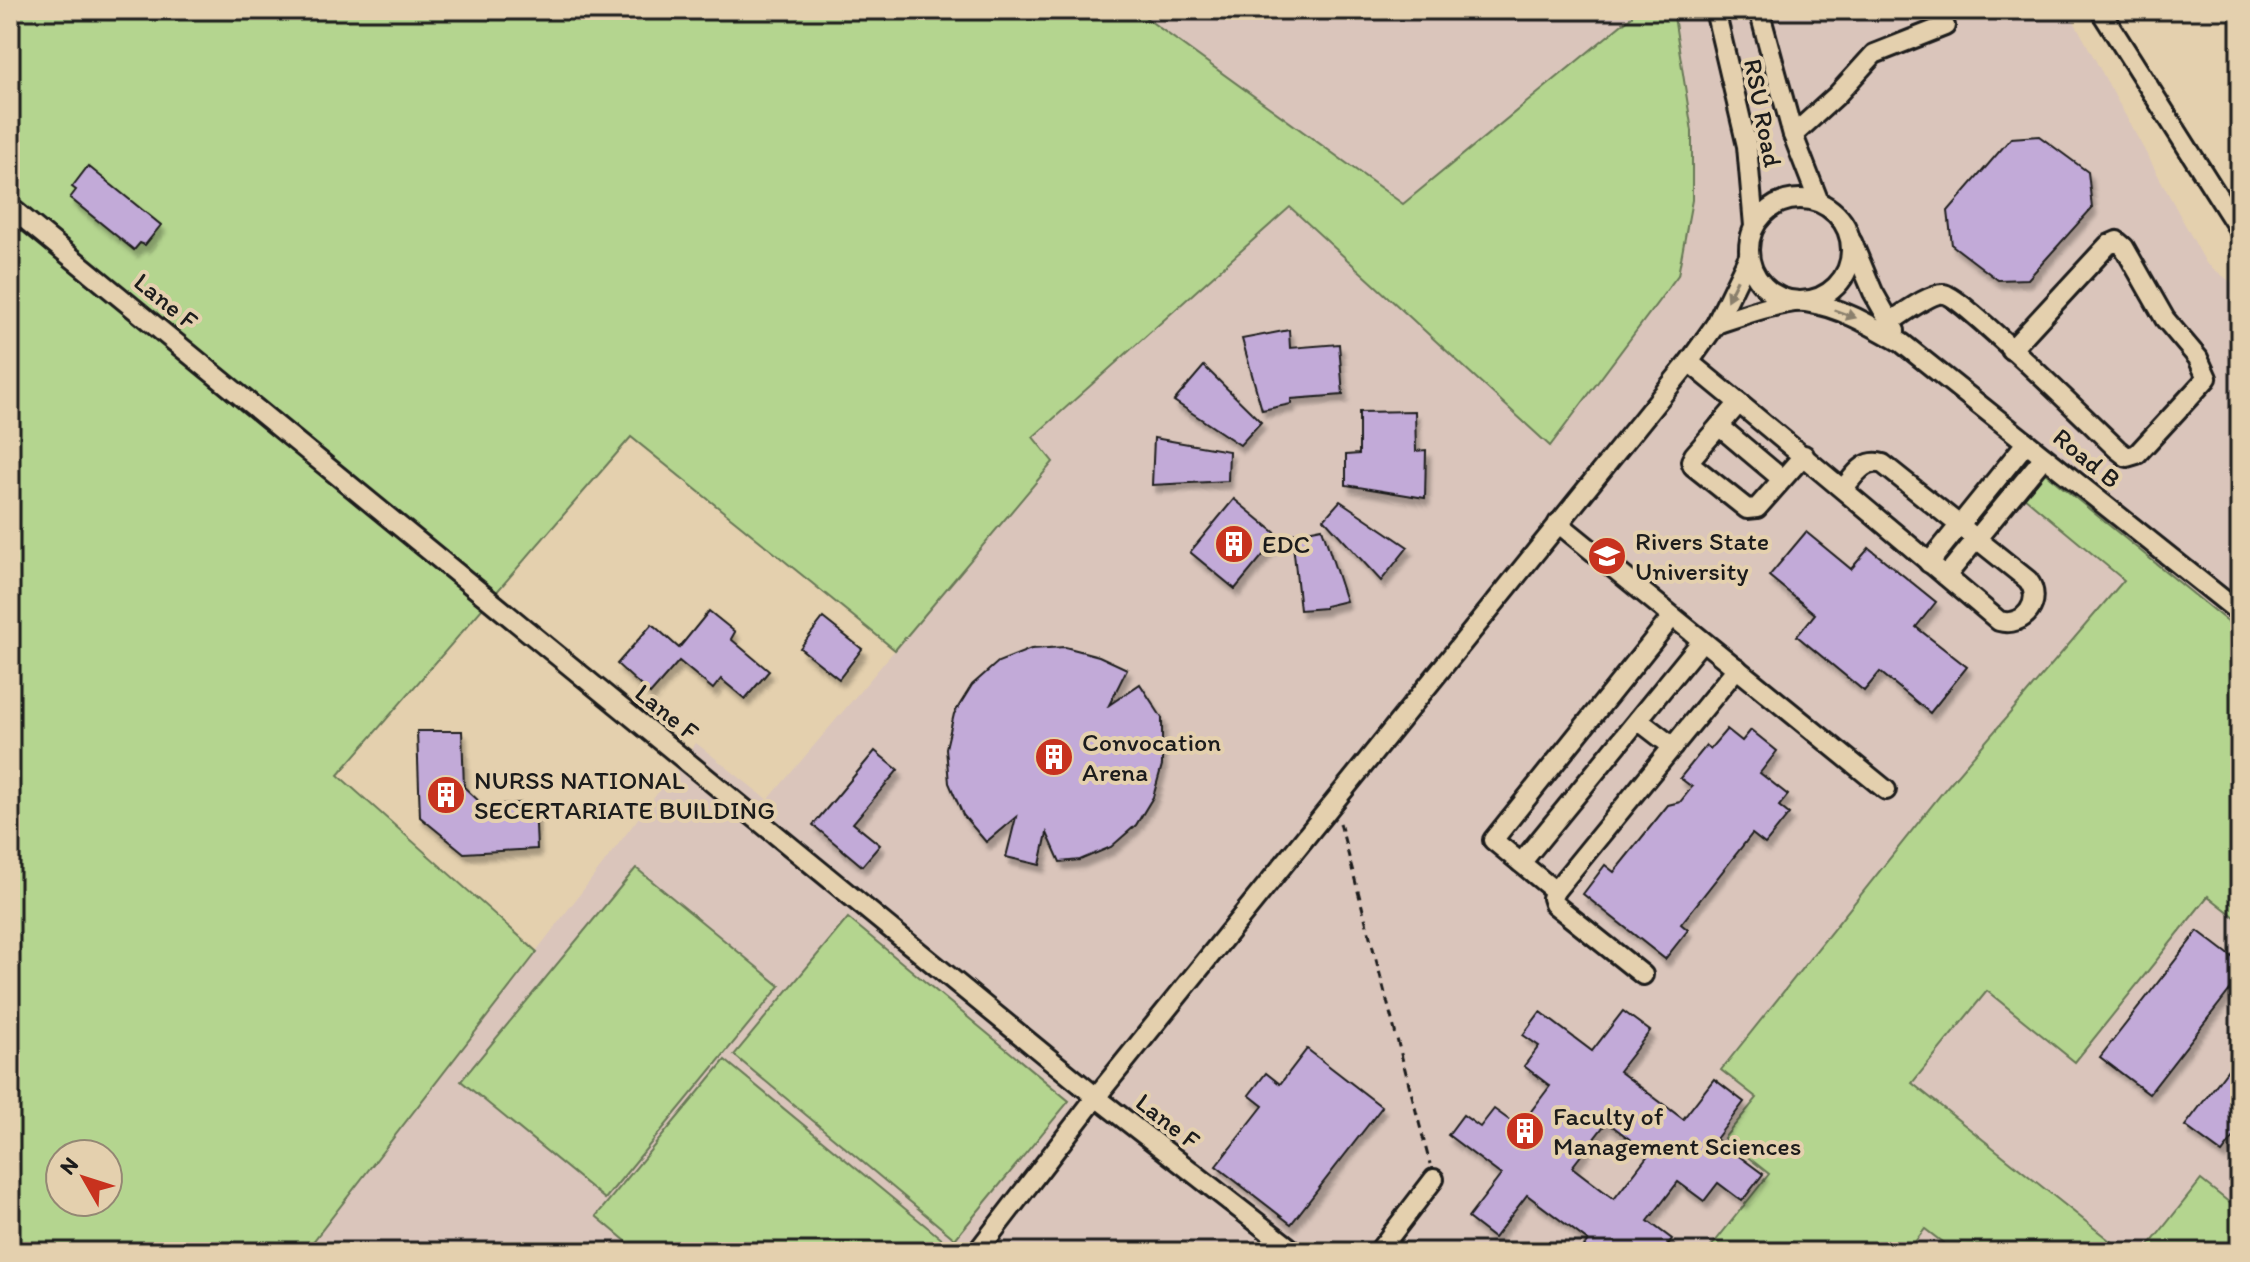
<svg xmlns="http://www.w3.org/2000/svg" width="2250" height="1262" viewBox="0 0 2250 1262" font-family="Itim,sans-serif">
<style>
.built{fill:#dac5bb}
.green{fill:#b4d58f;stroke:#687856;stroke-width:2;fill-rule:evenodd}
.building{fill:#c2aad8;stroke:#1c1c1c;stroke-width:2;fill-rule:evenodd;filter:url(#shadow)}
.lines{fill:none;stroke-linecap:round;stroke-linejoin:round}
.minor-casing{stroke:#1c1c1c;stroke-width:24}
.path{stroke:#1c1c1c;stroke-width:3;stroke-dasharray:8 6;stroke-linecap:butt}
.minor{stroke:#e4d0ae;stroke-width:18}
.oneway{fill:#8a7f6c}
.labels{text-anchor:middle;stroke-width:8;stroke-linejoin:round;paint-order:stroke}
.street-label{font-size:26px;fill:#1c1c1c;stroke:#e4d0ae}
.poi-label{font-size:26px;fill:#1c1c1c;stroke:#e4d0ae;text-anchor:start}
</style>
<defs>
<filter id="shadow"><feDropShadow dx="4" dy="7" stdDeviation="2" flood-color="#0004"/></filter>
</defs>
<rect width="100%" height="100%" fill="#e4d0ae"/>
<filter id="ink" filterUnits="userSpaceOnUse"><feTurbulence type="fractalNoise" baseFrequency=".0125" numOctaves="2"/><feDisplacementMap in="SourceGraphic" scale="16" xChannelSelector="R" yChannelSelector="G"/><feConvolveMatrix kernelMatrix="1 2 1 2 8 2 1 2 1" color-interpolation-filters="sRGB"/></filter>
<g filter="url(#ink)">
<path class="built" d="M1152,10H2068L2206,263L2240,289V1252H305L696,743L768,800L1053,463L1033,438L1341,162L1145,18Z"/>
<g class="green">
<path d="M18,10H1152L1146,18L1403,204L1632,16L1631,10H1673L1692,131V200L1678,275L1550,446L1290,207L1033,437L1053,462L895,650L631,437L338,775L537,952L305,1252H10V20ZM60,1154H108V1202H60Z"/>
<path d="M2045,473L2240,632V921L2208,896L2075,1062L1987,991L1912,1083L2124,1252H1955L1925,1229L1907,1252H1707L1769,1174L1724,1138L1757,1098L1721,1070L1946,788L2124,580L2024,497Z"/>
<path d="M636,868L780,986L605,1199L461,1081Z"/>
<path d="M848,918L1069,1101L955,1239L734,1055Z"/>
<path d="M725,1060L949,1245L943,1252H639L596,1216Z"/>
<path d="M2201,1180L2240,1211V1252H2144Z"/>
</g>
<g class="building">
<path d="M2039,136L2088,172L2092,208L2028,279L1998,280L1952,245L1948,211L2011,138Z"/>
<path d="M88,166L161,225L145,245L140,243L134,250L70,198L76,190L72,187Z"/>
<path d="M1289,330L1290,348L1339,344L1343,395L1291,399V404L1262,410L1242,339Z"/>
<path d="M1204,366L1261,422L1240,445L1174,401Z"/>
<path d="M1415,411L1416,451L1426,450L1425,498L1346,485V455L1359,454V412Z"/>
<path d="M1154,438L1229,451L1228,481L1152,485Z"/>
<path d="M1234,499L1279,536L1235,589L1190,552Z"/>
<path d="M1340,501L1408,547L1381,581L1324,519Z"/>
<path d="M1322,528L1346,601L1325,606V608L1300,610L1292,534Z"/>
<path d="M1806,532L1851,569L1869,548L1936,602L1916,627L1967,667L1930,713L1880,672L1864,691L1797,636L1815,614L1769,576Z"/>
<path d="M709,611L735,632L731,639L769,671L745,699L721,679L713,689L679,661L650,694L617,664L652,624L679,648Z"/>
<path d="M823,618L862,649L839,679L800,648Z"/>
<path d="M1065,647L1099,656L1127,669L1109,705L1140,684L1162,718V765L1153,797L1136,825L1111,847L1080,860L1060,862L1047,833L1040,865L1006,857L1016,817L986,842L963,815L949,783L946,748L954,714L972,685L998,662L1031,649Z"/>
<path d="M1727,729L1742,741L1751,730L1777,751L1760,773L1788,795L1779,806L1789,814L1765,844L1752,834L1681,924L1688,930L1665,959L1583,894L1605,865L1614,872L1668,805L1680,802L1692,787L1680,778L1706,746L1710,749Z"/>
<path d="M417,731H462L464,787L483,805L535,802L537,849L464,853L420,817Z"/>
<path d="M875,751L898,770L853,823L880,845L862,866L813,825Z"/>
<path d="M2198,931L2240,963V977L2149,1094L2100,1057Z"/>
<path d="M1623,1011L1650,1031L1619,1071L1683,1119L1714,1079L1744,1102L1716,1139L1763,1174L1742,1201L1718,1183L1704,1201L1678,1182L1648,1221L1672,1239L1662,1252H1580L1588,1241L1527,1195L1494,1238L1468,1218L1501,1175L1448,1135L1463,1115L1480,1127L1494,1109L1519,1127L1550,1086L1524,1066L1539,1046L1523,1035L1540,1012L1592,1051ZM1607,1122L1649,1154L1614,1199L1572,1167Z"/>
<path d="M1307,1049L1382,1107L1291,1224L1216,1166L1263,1106L1249,1095L1266,1073L1280,1084Z"/>
<path d="M2229,1068L2240,1076V1129L2222,1153L2185,1126Z"/>
</g>
<g class="lines">
<g class="minor-casing">
<g id="minor">
<path d="M1715,10L1747,146L1754,226"/>
<path d="M1759,10L1793,135L1819,202"/>
<path d="M2100,10L2240,231"/>
<path d="M1793,135L1836,96L1874,54L1945,26"/>
<circle cx="1800" cy="250" r="51"/>
<path d="M10,207L1096,1097L1295,1252"/>
<path d="M1852,242L1873,292L1895,331"/>
<path d="M1890,322C1901,315 1932,292 1944,294C1960,295 2095,428 2117,449L2127,457L2137,454L2207,378L2198,358L2165,319L2124,247L2117,241L2108,245L2011,350"/>
<path d="M1716,324C1737,317 1785,299 1806,302C1841,307 1872,326 1902,343L2240,613"/>
<path d="M1689,362C1793,447 1896,534 1999,621C2024,628 2044,601 2028,580L1883,464C1864,458 1855,475 1843,489"/>
<path d="M1739,403L1694,455L1691,461L1693,466L1747,509L1757,508L1804,455"/>
<path d="M1719,426L1782,479"/>
<path d="M1558,523L1886,790"/>
<path d="M1929,563L2026,443"/>
<path d="M1946,576L2044,457"/>
<path d="M1638,720L1673,747"/>
<path d="M1521,863L1702,641"/>
<path d="M1555,891L1493,840L1672,617"/>
<path d="M1643,975L1554,904L1552,898L1555,891L1737,668"/>
<path d="M977,1252L1096,1097L1689,362L1716,324L1749,256"/>
<path d="M1378,1252L1434,1179"/>
</g>
</g>
<path class="path" d="M1340,823L1430,1164"/>
<use href="#minor" class="minor"/>
</g>
<defs><path id="oneway-solid" d="M-6-.8H1V-3.2L6.5 0L1 3.2V.8H-6Z" transform="scale(2)"/></defs>
<g class="oneway">
<use href="#oneway-solid" transform="translate(1732 290) rotate(116)"/>
<use href="#oneway-solid" transform="translate(1845 314) rotate(19)"/>
</g>
</g>
<defs>
<g id="building-disc" transform="scale(2)"><circle r="9.5" fill="#c8321e" stroke="#e4d0ae"/><path d="M-4-6H4V6H1V3H-1V6H-4ZM-2.5-4.3h1.7v1.8h-1.7ZM.8-4.3h1.7v1.8H.8ZM-2.5-1h1.7V.8h-1.7ZM.8-1h1.7V.8H.8Z" fill="#fff"/></g>
<g id="university-disc" transform="scale(2)"><circle r="9.5" fill="#c8321e" stroke="#e4d0ae"/><path d="M0-5L7-2L0 1L-7-2ZM-4 1L0 2.5L4 1V4Q0 6-4 4Z" fill="#fff"/></g>
</defs>
<g fill-rule="evenodd">
<use href="#building-disc" x="1234" y="544"/>
<use href="#university-disc" x="1607" y="556"/>
<use href="#building-disc" x="1054" y="757"/>
<use href="#building-disc" x="446" y="795"/>
<use href="#building-disc" x="1525" y="1131"/>
</g>
<g class="labels">
<g class="street-label">
<text transform="translate(1763 113) rotate(79)" y="9">RSU Road</text>
<text transform="translate(166 301) rotate(39)" y="9">Lane F</text>
<text transform="translate(2087 458) rotate(39)" y="9">Road B</text>
<text transform="translate(667 712) rotate(39)" y="9">Lane F</text>
<text transform="translate(1168 1121) rotate(38)" y="9">Lane F</text>
</g>
<g class="poi-label">
<text x="1635" y="550">Rivers State<tspan x="1635" dy="30">University</tspan></text>
<text x="1262" y="553">EDC</text>
<text x="1082" y="751">Convocation<tspan x="1082" dy="30">Arena</tspan></text>
<text x="474" y="789">NURSS NATIONAL<tspan x="474" dy="30">SECERTARIATE BUILDING</tspan></text>
<text x="1553" y="1125">Faculty of<tspan x="1553" dy="30">Management Sciences</tspan></text>
</g>
</g>
<rect width="2250" height="1262" fill="none" stroke="#e4d0ae" stroke-width="40"/>
<rect x="20" y="20" width="2210" height="1222" fill="none" stroke="#1c1c1c" stroke-width="3" filter="url(#ink)"/>
<g transform="translate(84 1178) rotate(309)"><circle r="38" fill="#e4d0ae" stroke="#948874" stroke-width="2"/>
<path d="M0-6L14 30L0 20L-14 30Z" fill="#c8321e"/>
<text y="-12" font-size="22" font-weight="bold" text-anchor="middle" fill="#1c1c1c">N</text>
</g>
</svg>
